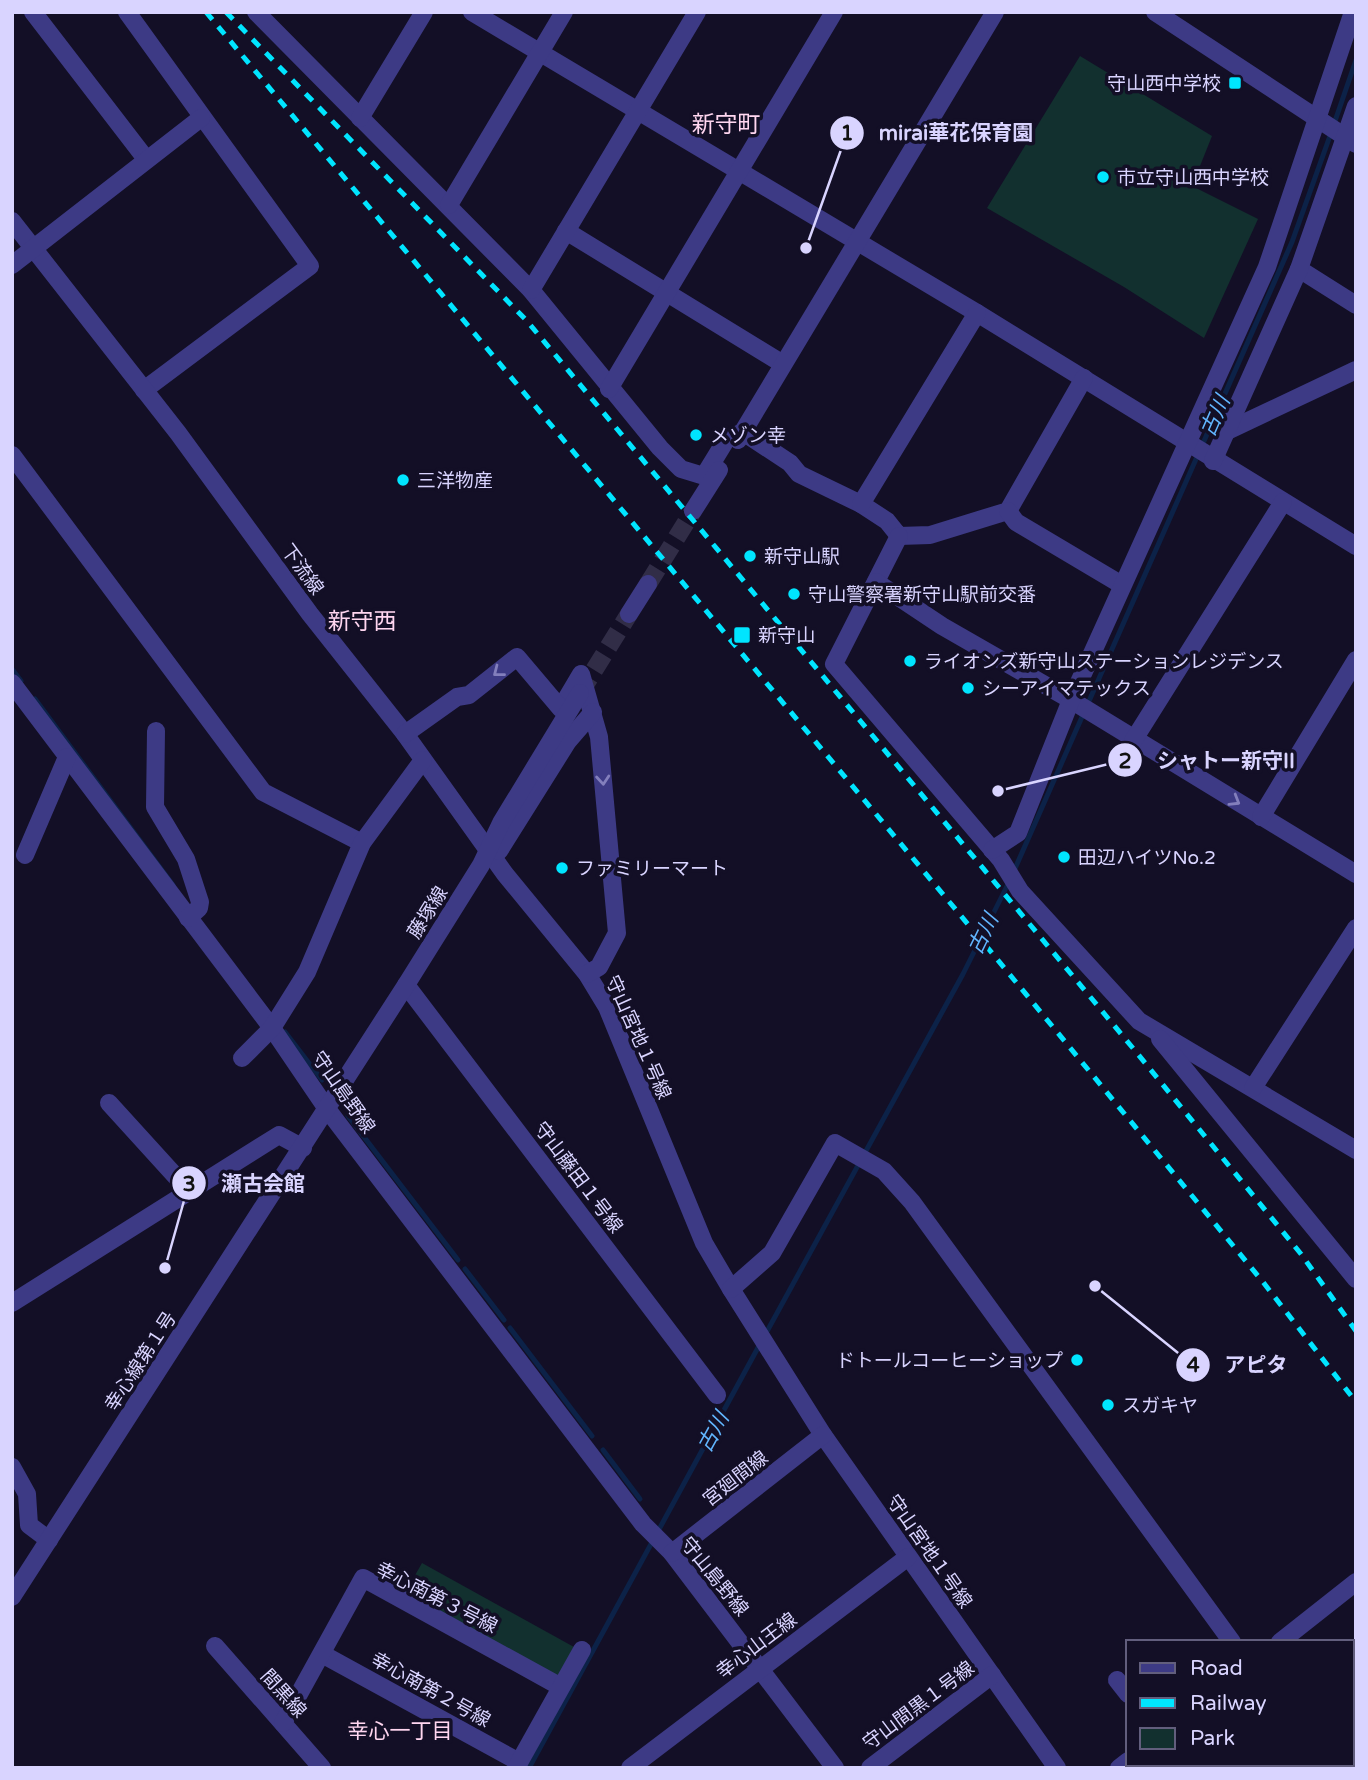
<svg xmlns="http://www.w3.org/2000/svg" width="1368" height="1780" viewBox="0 0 1368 1780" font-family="'Varela Round','Noto Sans JP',sans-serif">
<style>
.green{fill:#12302f}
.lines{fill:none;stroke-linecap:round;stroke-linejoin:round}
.stream{stroke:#0c2248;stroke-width:5}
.minor-tunnel{stroke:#312d47;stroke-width:18;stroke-dasharray:18 9;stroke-linecap:butt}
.minor{stroke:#3d3a85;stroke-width:18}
.rail{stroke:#00e5ff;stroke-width:5;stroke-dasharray:10 9;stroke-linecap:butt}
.oneway{stroke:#837fbc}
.poi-dot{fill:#00e5ff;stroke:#130f26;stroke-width:2.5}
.labels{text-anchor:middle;stroke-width:7;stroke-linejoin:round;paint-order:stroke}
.poi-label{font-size:19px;fill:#d9d4ff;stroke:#130f26;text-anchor:start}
.street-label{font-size:19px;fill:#d9d4ff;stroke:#130f26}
.water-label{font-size:21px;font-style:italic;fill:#62b6ff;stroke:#130f26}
.neighbourhood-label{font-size:21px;fill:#ffd6f0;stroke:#130f26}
.quarter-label{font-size:23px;fill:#ffd6f0;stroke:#130f26}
.leader{fill:none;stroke:#d9d4ff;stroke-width:2.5}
.callout-dot{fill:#d9d4ff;stroke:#130f26;stroke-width:2.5}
.mark-label{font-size:21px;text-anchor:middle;font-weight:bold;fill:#111}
.callout-label{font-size:21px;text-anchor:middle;font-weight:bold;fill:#d9d4ff;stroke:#130f26;stroke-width:7;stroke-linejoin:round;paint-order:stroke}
</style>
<rect width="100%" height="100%" fill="#130f26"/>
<g class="green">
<path d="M1080,56L1212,136L1192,186L1258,219L1204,338L1124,287L987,208Z"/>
<path d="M422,1563L574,1647L557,1678L405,1593Z"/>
</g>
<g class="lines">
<g class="stream">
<path d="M1334,124L1356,60"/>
<path d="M12,669L21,681"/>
<path d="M35,699L173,885"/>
<path d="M1013,873L1292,242L1331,133"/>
<path d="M285,1032L322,1080"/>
<path d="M348,1116L458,1260"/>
<path d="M465,1269L504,1320"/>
<path d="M510,1328L592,1436"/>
<path d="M765,1335L963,974L1009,882"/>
<path d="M603,1450L640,1499"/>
<path d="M529,1768L760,1344"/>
</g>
<g class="minor-tunnel">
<path d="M648,584L693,511"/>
<path d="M580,693L629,614"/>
</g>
<g class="minor">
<path d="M33,12L146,159"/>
<path d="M127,12L310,266L144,390"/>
<path d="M256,12L531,290L660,448L681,469L704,476L726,440L743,432"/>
<path d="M472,12L977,313L1356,546"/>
<path d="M1155,12L1356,144"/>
<path d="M360,118L424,12"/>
<path d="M449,205L564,12"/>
<path d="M12,221L178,433L310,614L405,734L505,874L587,974L607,1007L704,1243L731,1289L823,1435L1057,1768"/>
<path d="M566,231L783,364"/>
<path d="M12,265L201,118"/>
<path d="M1299,269L1356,305"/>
<path d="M531,290L697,12"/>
<path d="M609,389L834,12"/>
<path d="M1227,431L1356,370"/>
<path d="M743,432L790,463L799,474L861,504L887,521L899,536L930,535L1008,511L1084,378"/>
<path d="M738,440L995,12"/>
<path d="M12,455L263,792L362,843"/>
<path d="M1213,461L1299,269L1356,106"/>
<path d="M861,504L977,313"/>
<path d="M693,511L719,470"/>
<path d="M1008,511L1016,522L1122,585"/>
<path d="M899,536L834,664L1001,860L1020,891L1139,1021L1356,1150"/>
<path d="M876,582L942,626L1071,700L1356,874"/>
<path d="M629,614L648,584"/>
<path d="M12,683L272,1028L327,1109L643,1524L672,1553L835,1768"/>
<path d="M565,701L581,674L599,737L617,933L599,967L587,974"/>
<path d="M156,731L155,807L186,859L200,902L199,908L188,918"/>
<path d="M405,734L457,697L469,695L517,657L561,709"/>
<path d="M1133,741L1283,502"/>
<path d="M1261,817L1356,660"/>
<path d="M992,850L1018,833L1071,700L1267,267L1353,12"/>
<path d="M499,851L568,741L593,712"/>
<path d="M25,855L67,757"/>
<path d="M406,985L717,1395"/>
<path d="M1160,1039L1356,1279"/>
<path d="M242,1058L272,1028L307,972L362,843L423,760"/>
<path d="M1253,1088L1356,928"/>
<path d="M109,1103L189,1191"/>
<path d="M731,1289L772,1253L835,1143L884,1171L912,1202L1232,1642"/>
<path d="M12,1303L279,1135L303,1148"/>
<path d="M12,1467L27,1494L29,1525L49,1540"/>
<path d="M672,1553L823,1435"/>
<path d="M12,1597L406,985L481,865L501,823L580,693"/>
<path d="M1280,1642L1356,1582"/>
<path d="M215,1646L322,1768"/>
<path d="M322,1654L519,1762"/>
<path d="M1117,1680L1128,1694"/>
<path d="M283,1723L363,1578L561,1687"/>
<path d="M1352,1754L1356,1752"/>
<path d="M1184,1764L1186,1768"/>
<path d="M516,1768L582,1650"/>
<path d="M630,1768L908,1557"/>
<path d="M870,1768L992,1675"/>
<path d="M1119,1768L1128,1761"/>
<path d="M1335,1768L1340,1764"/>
</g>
<g class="rail">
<path d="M206,12L992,953L1263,1282L1356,1402"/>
<path d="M226,12L527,321L1132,1047L1301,1254L1356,1331"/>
</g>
</g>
<defs><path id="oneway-chevron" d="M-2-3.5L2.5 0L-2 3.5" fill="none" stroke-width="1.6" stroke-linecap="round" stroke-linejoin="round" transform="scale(1.75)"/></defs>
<g class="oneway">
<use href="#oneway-chevron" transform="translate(498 672) rotate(142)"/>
<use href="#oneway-chevron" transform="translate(603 780) rotate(85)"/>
<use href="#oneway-chevron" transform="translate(1235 801) rotate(31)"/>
</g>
<g class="poi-dot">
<rect x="1228" y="76" width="14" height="14" rx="3.5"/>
<circle cx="1103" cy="177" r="7"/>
<circle cx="696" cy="435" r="7"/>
<circle cx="403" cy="480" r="7"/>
<circle cx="750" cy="556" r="7"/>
<circle cx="794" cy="594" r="7"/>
<rect x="733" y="626" width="18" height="18" rx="3.5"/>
<circle cx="910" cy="661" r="7"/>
<circle cx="968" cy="688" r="7"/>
<circle cx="1064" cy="857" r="7"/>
<circle cx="562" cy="868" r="7"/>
<circle cx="1077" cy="1360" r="7"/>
<circle cx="1108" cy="1405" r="7"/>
</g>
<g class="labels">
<g class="poi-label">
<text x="1221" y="90" text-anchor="end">守山西中学校</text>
<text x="1117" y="184">市立守山西中学校</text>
<text x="710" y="442">メゾン幸</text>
<text x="417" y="487">三洋物産</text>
<text x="764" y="563">新守山駅</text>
<text x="808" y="601">守山警察署新守山駅前交番</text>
<text x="758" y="642">新守山</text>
<text x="924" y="668">ライオンズ新守山ステーションレジデンス</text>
<text x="982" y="695">シーアイマテックス</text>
<text x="1078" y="864">田辺ハイツNo.2</text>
<text x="576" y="875">ファミリーマート</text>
<text x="1063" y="1367" text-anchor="end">ドトールコーヒーショップ</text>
<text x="1122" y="1412">スガキヤ</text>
</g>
<g class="street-label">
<text transform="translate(303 569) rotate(54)" y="7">下流線</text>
<text transform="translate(427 912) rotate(-58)" y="7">藤塚線</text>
<text transform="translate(639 1037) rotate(66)" y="7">守山宮地１号線</text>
<text transform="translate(344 1092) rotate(55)" y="7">守山島野線</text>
<text transform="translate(579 1177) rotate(53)" y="7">守山藤田１号線</text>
<text transform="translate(140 1361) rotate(-57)" y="7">幸心線第１号</text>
<text transform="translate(735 1478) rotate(-38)" y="7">宮廻間線</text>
<text transform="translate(930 1551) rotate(55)" y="7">守山宮地１号線</text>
<text transform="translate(715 1576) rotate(51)" y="7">守山島野線</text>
<text transform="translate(437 1597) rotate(27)" y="7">幸心南第３号線</text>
<text transform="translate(756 1645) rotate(-37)" y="7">幸心山王線</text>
<text transform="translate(431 1689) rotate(29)" y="7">幸心南第２号線</text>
<text transform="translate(284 1693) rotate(48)" y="7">間黒線</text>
<text transform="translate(918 1705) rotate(-37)" y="7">守山間黒１号線</text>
</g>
<g class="water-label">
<text transform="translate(1215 416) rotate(-66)" y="7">古川</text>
<text transform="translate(983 934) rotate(-64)" y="7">古川</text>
<text transform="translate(713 1432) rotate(-61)" y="7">古川</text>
</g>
<g class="neighbourhood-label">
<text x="400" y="1738">幸心一丁目</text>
</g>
<g class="quarter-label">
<text x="726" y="132">新守町</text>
<text x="362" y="629">新守西</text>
</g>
</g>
<path class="leader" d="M806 248L847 133M998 791L1125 760M165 1268L189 1183M1095 1286L1193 1365"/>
<g class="callout-dot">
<circle cx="806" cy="248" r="7"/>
<circle cx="998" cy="791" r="7"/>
<circle cx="165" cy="1268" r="7"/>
<circle cx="1095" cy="1286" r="7"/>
<circle cx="847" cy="133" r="18"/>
<circle cx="1125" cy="760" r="18"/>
<circle cx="189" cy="1183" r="18"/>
<circle cx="1193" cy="1365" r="18"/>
</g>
<g class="mark-label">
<text x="847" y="140">1</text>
<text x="1125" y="768">2</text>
<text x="189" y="1191">3</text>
<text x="1193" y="1372">4</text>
</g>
<g class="callout-label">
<text x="956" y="140">mirai華花保育園</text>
<text x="1226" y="768">シャトー新守II</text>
<text x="263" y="1191">瀬古会館</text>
<text x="1256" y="1372">アピタ</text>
</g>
<rect width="1368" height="1780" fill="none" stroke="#d9d4ff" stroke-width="28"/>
<rect x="1126" y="1640" width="228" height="126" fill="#130f26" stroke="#625e7d" stroke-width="2"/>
<rect x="1140" y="1663" width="35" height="10" fill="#3d3a85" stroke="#625e7d" stroke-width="2"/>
<text x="1190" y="1675" font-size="21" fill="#d9d4ff">Road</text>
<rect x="1140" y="1698" width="35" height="10" fill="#00e5ff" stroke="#625e7d" stroke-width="2"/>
<text x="1190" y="1710" font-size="21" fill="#d9d4ff">Railway</text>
<rect x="1140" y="1728" width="35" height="21" fill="#12302f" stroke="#625e7d" stroke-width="2"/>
<text x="1190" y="1745" font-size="21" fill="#d9d4ff">Park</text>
</svg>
